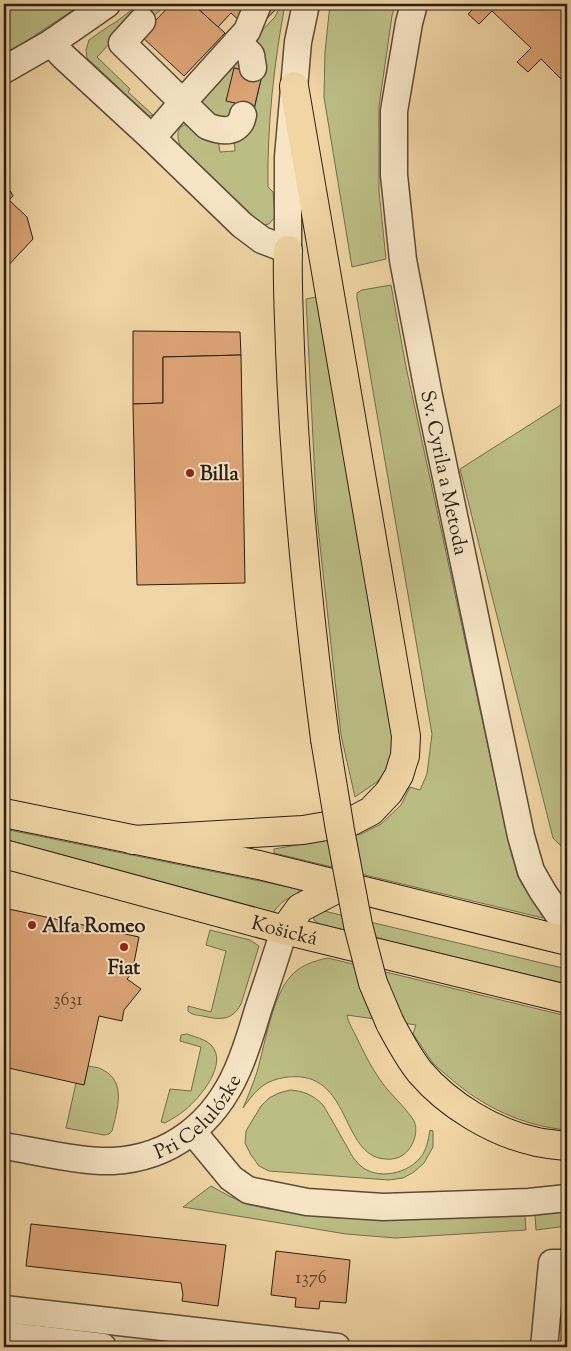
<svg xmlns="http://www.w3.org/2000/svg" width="571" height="1351" viewBox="0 0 571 1351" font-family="'Sorts Mill Goudy',serif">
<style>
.green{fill:#bcbd85;stroke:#726d4e}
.building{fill:#dda476;stroke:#291d17}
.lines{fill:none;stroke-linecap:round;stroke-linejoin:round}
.minor-casing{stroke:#5b4b3a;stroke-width:29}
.major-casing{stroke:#291d17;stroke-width:30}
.minor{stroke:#f6e4c4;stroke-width:26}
.major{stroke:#f1d5a5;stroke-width:28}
.major-bridge-casing{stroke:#291d17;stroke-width:30;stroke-linecap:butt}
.major-bridge{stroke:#f1d5a5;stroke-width:28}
.poi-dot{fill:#8f2418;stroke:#f6e4c4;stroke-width:2}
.labels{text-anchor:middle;stroke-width:4;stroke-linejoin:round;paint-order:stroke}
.number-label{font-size:18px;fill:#563f2f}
.street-label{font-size:20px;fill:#291d17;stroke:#f6e4c4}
.poi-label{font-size:20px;font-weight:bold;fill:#291d17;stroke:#f6e4c4;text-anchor:start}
</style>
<rect width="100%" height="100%" fill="#f1d5a5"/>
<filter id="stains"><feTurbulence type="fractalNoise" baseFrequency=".004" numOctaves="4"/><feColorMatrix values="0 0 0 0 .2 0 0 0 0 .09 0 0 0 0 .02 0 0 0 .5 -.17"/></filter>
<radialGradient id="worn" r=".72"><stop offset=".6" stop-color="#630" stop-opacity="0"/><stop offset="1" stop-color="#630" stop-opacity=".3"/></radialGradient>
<g class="green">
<path d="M4,4H82L31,38L4,54Z"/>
<path d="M139,4H167L153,17L143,8L97,57L130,89L128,92L153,115L149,116L87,58L86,50L89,40L109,26L116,22Z"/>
<path d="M281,4H285C274,64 267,125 268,187L273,192L275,217L269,224L263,225L247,213L184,153C178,143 172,126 189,124L218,140L220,152L235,151L234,138L252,119L263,71L252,41L275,17Z"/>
<path d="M330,4H395L392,16L379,106V191L386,259L352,267L324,97L325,52Z"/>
<path d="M239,59L243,70L234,68C235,80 238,102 233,112C231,117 224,118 219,119L203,106L201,101L235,61Z"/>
<path d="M391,285L406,367L509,844L518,877L528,894L544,913L543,918L274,853V849L361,834L381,824L401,805L410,787L420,790L427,774L432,734L357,298V293L362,290Z"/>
<path d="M321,296L396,744L393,759L381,779L355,797L341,735L317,518L306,299Z"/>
<path d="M567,401V852L553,838L460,469Z"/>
<path d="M4,829L299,889V893C288,898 280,902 273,913L4,839Z"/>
<path d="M324,911L567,969V984L319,924L314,920L313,912Z"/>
<path d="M210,930L250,940L259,946L241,1004C232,1021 220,1020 203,1016C197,1015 192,1015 188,1011V1006L211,1012L226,951L206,945Z"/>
<path d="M328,958L567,1016V1130C523,1126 483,1107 450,1078C444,1073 438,1068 433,1063C426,1054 420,1043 413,1034L416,1025L347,1015C348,1022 353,1030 356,1036C365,1055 374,1073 387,1089C394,1097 409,1112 414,1121C419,1132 413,1148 403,1155C399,1158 391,1160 385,1159C340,1156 352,1070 288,1077C264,1080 256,1090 243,1108C248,1096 253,1084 257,1072C265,1044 272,998 290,977C300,965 314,961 328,958Z"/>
<path d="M187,1034C195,1037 205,1039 211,1045C229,1063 200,1098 185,1110C179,1115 172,1119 165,1123L161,1122L170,1089L191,1091L201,1047L180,1041L181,1035Z"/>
<path d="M88,1066C92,1067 99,1067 103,1070C127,1082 117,1110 112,1131L109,1134L104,1135L66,1128L76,1083L84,1084Z"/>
<path d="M290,1090C304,1091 313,1095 323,1105C331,1118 338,1131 346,1145C349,1150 352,1157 356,1161C371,1181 405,1176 420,1158C427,1150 428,1140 430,1130L433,1131V1147L424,1163L414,1172L403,1178L389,1180L269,1171L259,1166L251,1155L245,1143L246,1131L261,1106L269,1098L279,1093Z"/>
<path d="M211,1186L229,1196L247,1204L269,1209L342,1216L417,1219L525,1216L526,1230L396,1238L346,1234L183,1207Z"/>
<path d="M567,1211V1226L536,1230L535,1214Z"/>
</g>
<g class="building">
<path d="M171,4H193L225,33L184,76L141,36Z"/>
<path d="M193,4H277L279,6L253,33L231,13L218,27Z"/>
<path d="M478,4H556L567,14V85L541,59L528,72L517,62L531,48L492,11L479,24L468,14Z"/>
<path d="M234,68L243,70L263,71L252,117L233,112L235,103L226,101Z"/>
<path d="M4,184L11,192L13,196L9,200L27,217L33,239L4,270Z"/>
<path d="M133,331L240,332L241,355L163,357V403L133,404Z"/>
<path d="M241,355L245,583L137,585L133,404L163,403V357Z"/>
<path d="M4,908L139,937L132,973L127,979L141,989L124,1010L122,1021L99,1016L84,1085L4,1067Z"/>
<path d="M31,1224L226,1245L218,1306L182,1301L183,1295L181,1283L26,1266Z"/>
<path d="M276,1251L350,1260L346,1303L320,1301L319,1309L295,1307L296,1298L271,1295Z"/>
</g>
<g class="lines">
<g class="minor-casing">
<g id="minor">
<path id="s1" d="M414,4L409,23L394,111V175L403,260L429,396L521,836L531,871L543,892L567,927"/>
<path d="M142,21L122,43L207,126C217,130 232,134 240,123C242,121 242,118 243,115"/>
<path d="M238,41L251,55L253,68"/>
<path d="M51,43L63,56L152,138L242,225L262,240L288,250V157L298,42L306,4"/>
<path d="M4,70L51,43L107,4"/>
<path d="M152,138L183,102L247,31L258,4"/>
<path d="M193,1132L231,1178L248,1190L307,1202L383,1207L529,1202L567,1198"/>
<path id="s2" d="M4,1146C37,1151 79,1162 113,1161C171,1158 214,1123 237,1071C246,1051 252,1030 258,1010C267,983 276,957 284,930"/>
<path d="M4,1309L337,1347"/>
<path d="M4,1335L103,1347"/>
<path d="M544,1347L552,1263H567"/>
</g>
</g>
<g class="major-casing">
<g id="major">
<path d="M288,250C287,283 289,316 290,349C295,480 308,609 325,739"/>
<path d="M4,813L259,865L567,941"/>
<path d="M133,840L303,830L350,822L371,811L389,792L399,775L402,765L405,756L406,736L294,86"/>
<path id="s3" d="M4,854L284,930L567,999"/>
<path d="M284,930L300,908L344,885"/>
<path d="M390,1023C399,1040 408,1057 420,1072C448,1105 494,1133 537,1142C547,1144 557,1145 567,1146"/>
</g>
</g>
<use href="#minor" class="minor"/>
<use href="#major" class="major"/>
<g class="major-bridge-casing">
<path id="major-bridge" d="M325,739L340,830L358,925L373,983L390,1023"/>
</g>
<use href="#major-bridge" class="major-bridge"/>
</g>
<g class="poi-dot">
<circle cx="190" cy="473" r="5"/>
<circle cx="32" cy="925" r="5"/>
<circle cx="124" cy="947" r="5"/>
</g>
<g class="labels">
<g class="number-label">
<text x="68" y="1005">3631</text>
<text x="311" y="1283">1376</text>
</g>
<g class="street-label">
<text dy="7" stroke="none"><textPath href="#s1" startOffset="475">Sv. Cyrila a Metoda</textPath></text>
<text dy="7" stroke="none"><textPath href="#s3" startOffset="291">Košická</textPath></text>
<text dy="7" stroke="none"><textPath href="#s2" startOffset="210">Pri Celulózke</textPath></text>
</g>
<g class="poi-label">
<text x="200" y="480">Billa</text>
<text x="42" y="932">Alfa Romeo</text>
<text x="124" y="974" text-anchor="middle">Fiat</text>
</g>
</g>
<rect width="571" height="1351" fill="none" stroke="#f1d5a5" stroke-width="20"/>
<rect x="5" y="5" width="561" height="1341" fill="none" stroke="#291d17" stroke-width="2.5"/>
<rect x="10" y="10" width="551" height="1331" fill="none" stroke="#291d17"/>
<rect width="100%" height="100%" filter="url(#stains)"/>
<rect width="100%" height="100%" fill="url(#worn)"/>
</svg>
